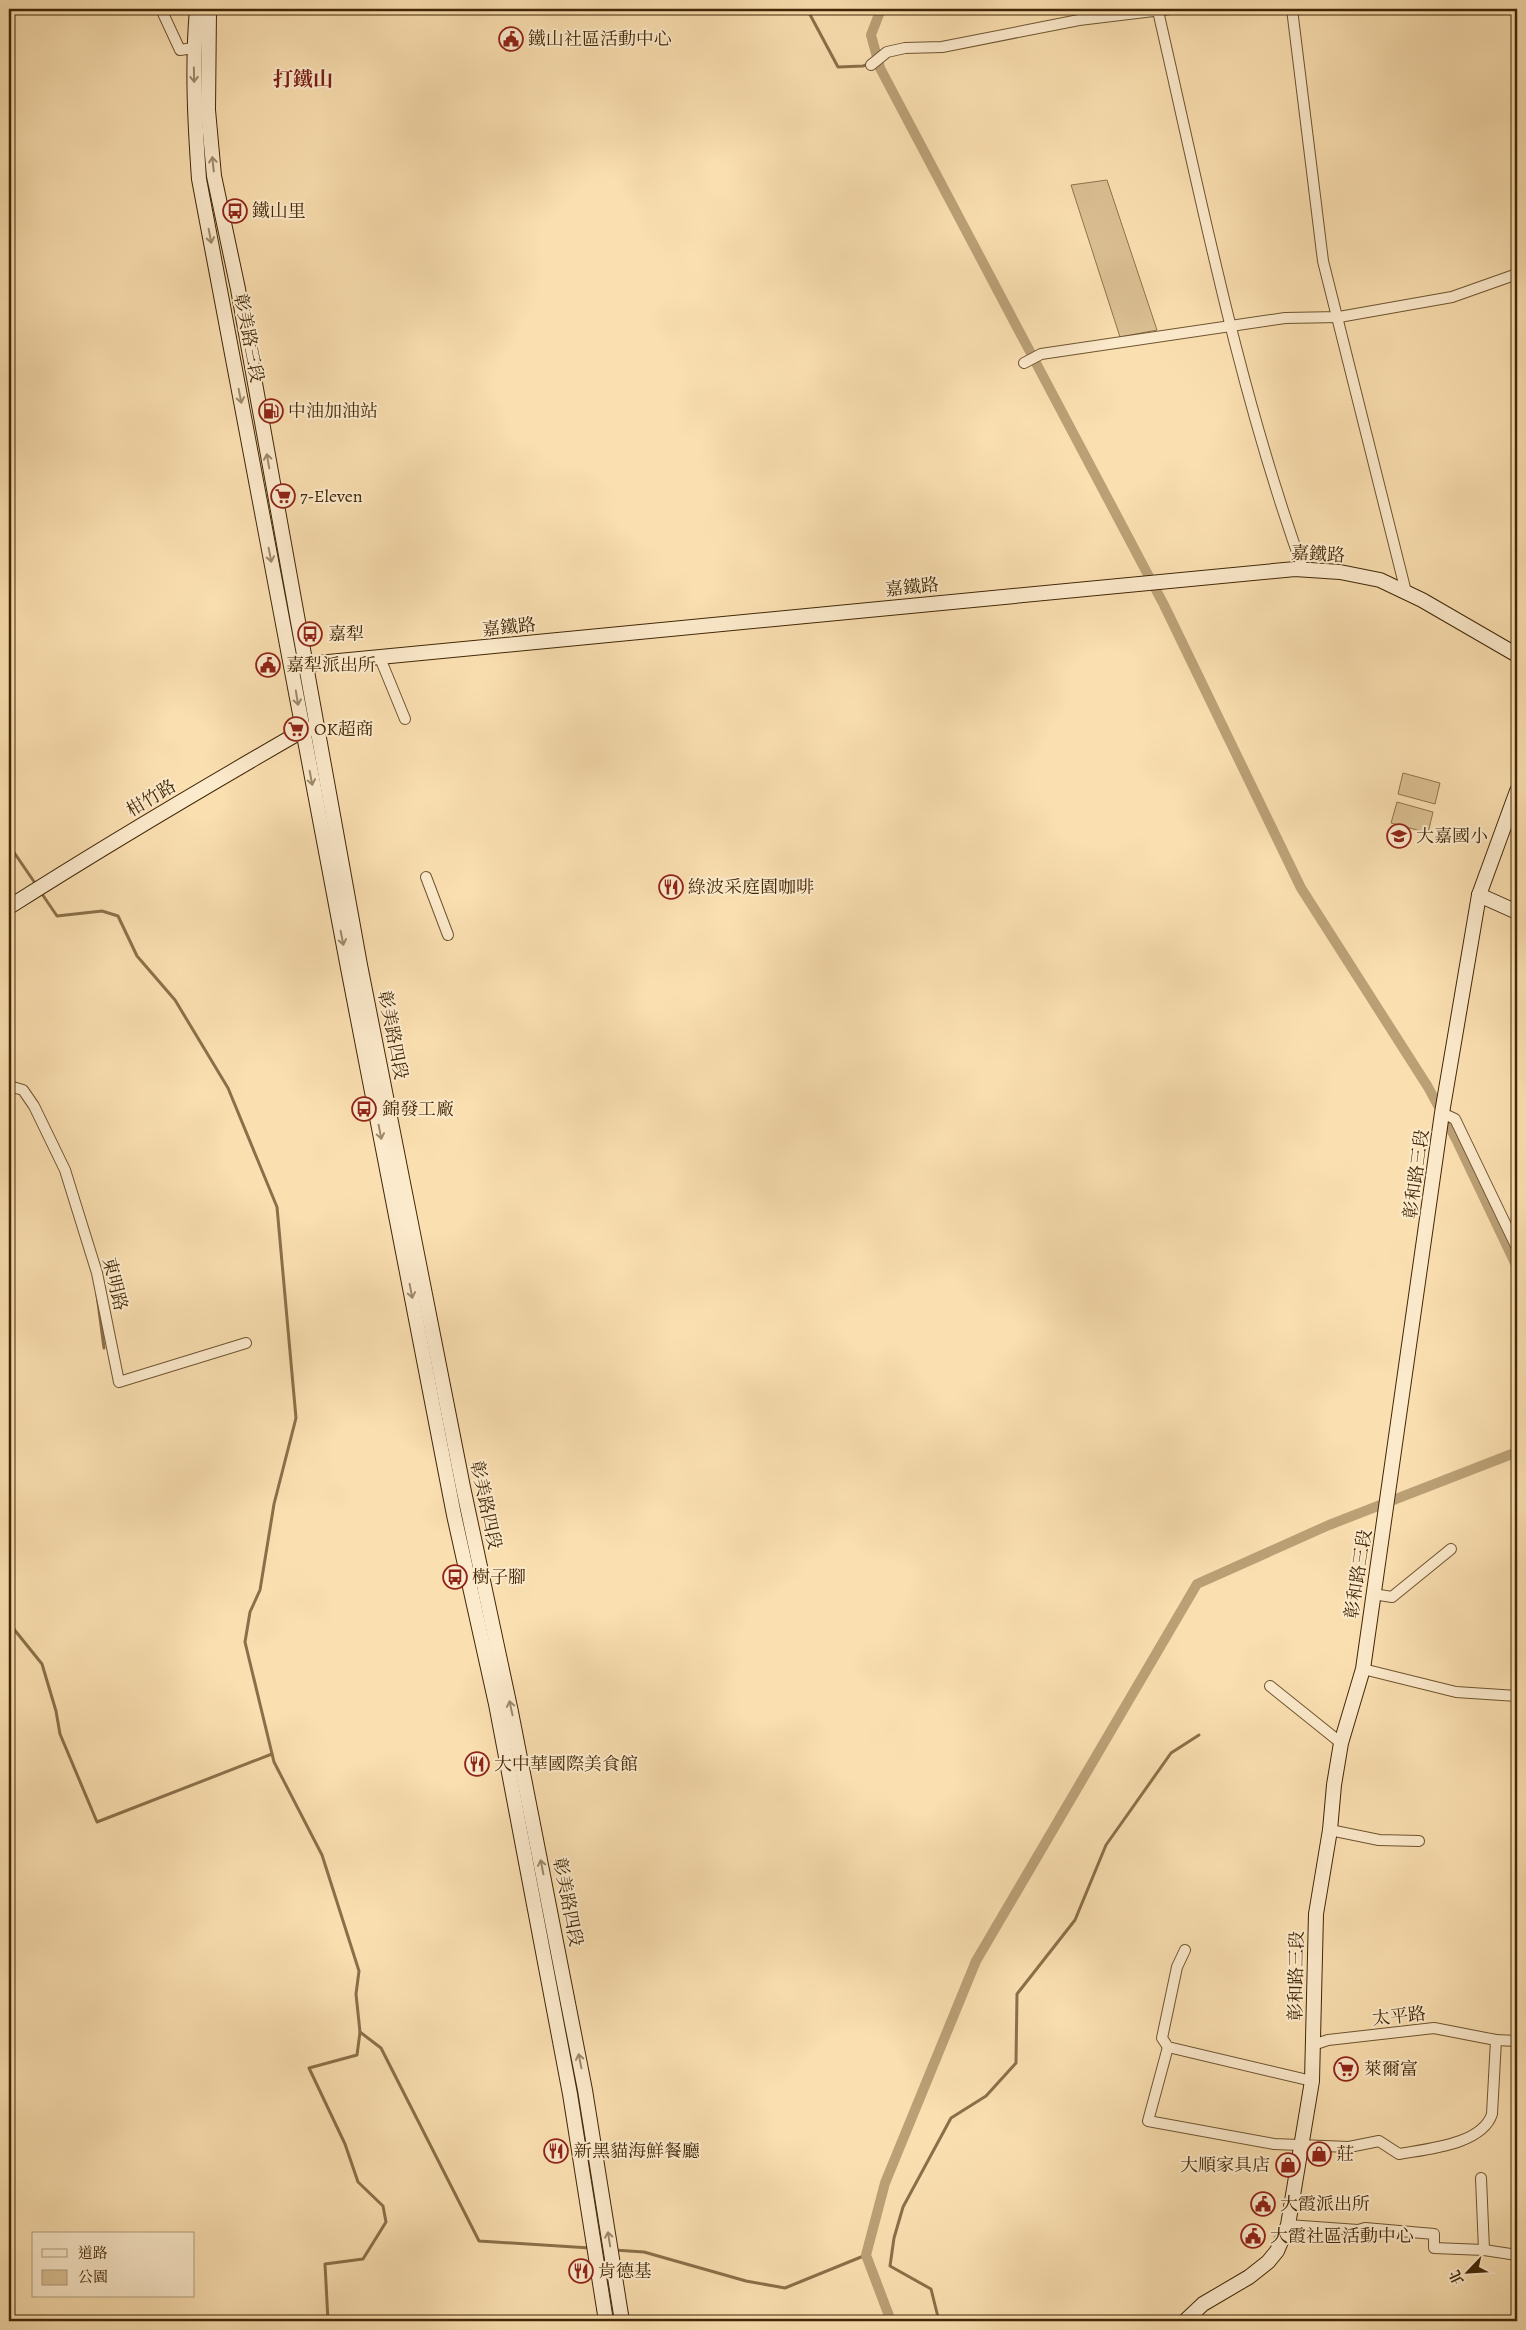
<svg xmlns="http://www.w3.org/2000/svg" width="1526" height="2330" viewBox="0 0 1526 2330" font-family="Alegreya,'Noto Serif TC',serif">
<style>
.green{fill:#dbc093;stroke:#8e744c}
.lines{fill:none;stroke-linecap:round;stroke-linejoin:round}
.stream{stroke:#8a7049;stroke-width:3}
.canal{stroke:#bba076;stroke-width:10}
.street-casing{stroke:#6f5530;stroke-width:12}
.secondary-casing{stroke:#412705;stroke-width:16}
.street{stroke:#fceacc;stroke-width:10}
.secondary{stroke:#fceacc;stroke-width:14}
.oneway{stroke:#9e8868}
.labels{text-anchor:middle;stroke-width:4;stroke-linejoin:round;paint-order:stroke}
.poi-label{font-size:18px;fill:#412705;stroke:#fceacc;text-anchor:start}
.street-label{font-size:18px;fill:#412705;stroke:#fceacc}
.quarter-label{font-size:20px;font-weight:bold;fill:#7a1f14;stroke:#fceacc}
</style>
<rect width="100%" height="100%" fill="#fadfb0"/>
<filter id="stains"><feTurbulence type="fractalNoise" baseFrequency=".004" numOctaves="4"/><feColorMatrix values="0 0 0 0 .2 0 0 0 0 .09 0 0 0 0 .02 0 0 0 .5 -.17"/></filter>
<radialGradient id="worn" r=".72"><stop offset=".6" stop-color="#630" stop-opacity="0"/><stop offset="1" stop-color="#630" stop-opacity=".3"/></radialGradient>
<g class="green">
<path d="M1107,180L1157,330L1120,337L1071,185Z"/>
<path d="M1403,773L1440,783L1435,804L1398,794Z"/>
<path d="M1397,802L1433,812L1428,833L1391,823Z"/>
</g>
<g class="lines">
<g class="stream">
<path d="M807,9L838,67L863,66L869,64"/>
<path d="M9,845L37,886"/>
<path d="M40,891L57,916L102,911L118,916L137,956L175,1000L228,1088L277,1207L296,1418L274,1504L260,1590L250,1612L245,1642L274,1762L322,1855L359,1971L356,1994L360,2032L381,2048L479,2241L590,2248"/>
<path d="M97,1295L104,1348"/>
<path d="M9,1623L42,1664L56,1711L60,1734L97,1822L272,1754"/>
<path d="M614,2250L644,2252L746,2281L785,2288L866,2255"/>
<path d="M328,2321L325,2264L363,2259L386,2222L383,2206L358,2182L345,2144L309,2068L357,2055L360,2032"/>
<path d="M939,2321L931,2289L890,2266L894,2238L903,2207L951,2118L986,2096L1016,2063L1017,1994L1075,1920L1106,1845L1171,1753L1199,1735"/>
</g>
<g class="canal">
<path d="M881,9L871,35L880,68L1164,605L1301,888L1428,1087L1457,1141L1517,1267"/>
<path d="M891,2321L866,2255L885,2183L976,1961L1197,1584L1329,1525L1517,1452"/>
</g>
<g class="street-casing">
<g id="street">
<path d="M161,9L180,50L193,48"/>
<path d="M1292,9L1323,261L1406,592"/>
<path d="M1158,11C1201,198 1238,388 1303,569"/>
<path d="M871,65L887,52L905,48L942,47L1079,20L1170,9"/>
<path d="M1024,363L1041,354L1285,318L1339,317L1452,297L1517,274"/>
<path d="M380,658L405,719"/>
<path d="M426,877L448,935"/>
<path d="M9,1086L23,1090L34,1106L65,1170L97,1273L119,1382L246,1343"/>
<path d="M1442,1113L1455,1119L1517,1248"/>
<path d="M1373,1594L1392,1597L1451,1549"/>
<path d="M1363,1669L1456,1692L1517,1696"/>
<path d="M1270,1686L1341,1743"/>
<path d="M1330,1830L1379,1840L1419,1841"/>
<path d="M1185,1950L1177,1967L1162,2038L1168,2047L1312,2081"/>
<path d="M1313,2045L1328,2040L1434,2028L1496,2040L1517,2041"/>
<path d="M1168,2047L1148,2121L1274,2144L1349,2147L1379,2141L1399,2154C1426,2149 1482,2145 1492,2114L1496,2040"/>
<path d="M1481,2178L1484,2250"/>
<path d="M1288,2225L1358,2230L1365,2228L1434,2234V2248L1484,2250L1517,2255"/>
</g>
</g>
<g class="secondary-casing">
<g id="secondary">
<path d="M197,9C192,66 195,122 199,179L348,968L454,1515L496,1704L570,2094L606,2321"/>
<path d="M209,9L208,110L214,176L238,289L360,965L463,1487L511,1712L585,2090L622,2321"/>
<path d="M297,665L1295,569L1340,572L1380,580L1422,600L1517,655"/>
<path d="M1479,895L1517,912"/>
<path d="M9,907C105,846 203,788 302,731L310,729"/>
<path d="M1185,2321L1203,2304L1249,2277L1268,2262L1277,2251L1288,2225L1312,2081L1316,1914L1330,1830L1334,1785L1341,1743L1363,1669L1442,1113L1479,895L1517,791"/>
</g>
</g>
<use href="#street" class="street"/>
<use href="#secondary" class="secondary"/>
</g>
<defs><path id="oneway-shaft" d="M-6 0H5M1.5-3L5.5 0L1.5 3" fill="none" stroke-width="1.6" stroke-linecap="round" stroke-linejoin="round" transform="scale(1.25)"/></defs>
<g class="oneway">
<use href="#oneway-shaft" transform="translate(194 75) rotate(89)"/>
<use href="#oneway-shaft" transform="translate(213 164) rotate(-96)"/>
<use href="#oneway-shaft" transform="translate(210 236) rotate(79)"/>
<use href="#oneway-shaft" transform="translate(240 396) rotate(79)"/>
<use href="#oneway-shaft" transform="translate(268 461) rotate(-100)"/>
<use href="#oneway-shaft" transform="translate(270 555) rotate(79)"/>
<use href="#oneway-shaft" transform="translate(297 698) rotate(81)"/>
<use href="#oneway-shaft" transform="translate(311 778) rotate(79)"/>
<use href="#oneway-shaft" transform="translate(342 938) rotate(79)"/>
<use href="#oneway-shaft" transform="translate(380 1132) rotate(79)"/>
<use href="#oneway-shaft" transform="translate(411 1291) rotate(79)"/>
<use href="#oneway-shaft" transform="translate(511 1708) rotate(-102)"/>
<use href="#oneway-shaft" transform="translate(542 1867) rotate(-101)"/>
<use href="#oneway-shaft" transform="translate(580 2061) rotate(-101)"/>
<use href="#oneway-shaft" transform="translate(609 2239) rotate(-99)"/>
</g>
<defs>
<g id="civic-ring" transform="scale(1.25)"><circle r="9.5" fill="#fceacc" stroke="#8f2418" stroke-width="1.5"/><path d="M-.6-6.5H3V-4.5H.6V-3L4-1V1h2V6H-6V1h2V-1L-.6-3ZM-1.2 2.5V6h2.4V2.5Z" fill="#8f2418"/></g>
<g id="bus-ring" transform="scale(1.25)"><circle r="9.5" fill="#fceacc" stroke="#8f2418" stroke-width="1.5"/><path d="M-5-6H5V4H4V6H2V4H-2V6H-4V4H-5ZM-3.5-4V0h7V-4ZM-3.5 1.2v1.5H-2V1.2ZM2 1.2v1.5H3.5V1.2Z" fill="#8f2418"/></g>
<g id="fuel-ring" transform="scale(1.25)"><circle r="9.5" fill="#fceacc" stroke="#8f2418" stroke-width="1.5"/><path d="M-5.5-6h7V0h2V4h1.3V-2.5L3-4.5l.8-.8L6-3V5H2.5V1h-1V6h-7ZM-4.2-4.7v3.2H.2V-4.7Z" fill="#8f2418"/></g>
<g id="supermarket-ring" transform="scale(1.25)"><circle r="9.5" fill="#fceacc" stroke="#8f2418" stroke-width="1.5"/><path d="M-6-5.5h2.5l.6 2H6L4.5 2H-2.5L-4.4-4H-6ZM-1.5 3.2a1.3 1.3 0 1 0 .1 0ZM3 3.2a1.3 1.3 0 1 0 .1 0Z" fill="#8f2418"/></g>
<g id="school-ring" transform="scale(1.25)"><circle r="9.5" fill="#fceacc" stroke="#8f2418" stroke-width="1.5"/><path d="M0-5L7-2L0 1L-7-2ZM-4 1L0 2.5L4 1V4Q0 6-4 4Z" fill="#8f2418"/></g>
<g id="restaurant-ring" transform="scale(1.25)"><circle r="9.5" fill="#fceacc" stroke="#8f2418" stroke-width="1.5"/><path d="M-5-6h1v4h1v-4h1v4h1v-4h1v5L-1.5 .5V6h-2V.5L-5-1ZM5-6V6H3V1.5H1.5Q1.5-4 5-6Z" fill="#8f2418"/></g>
<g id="shop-ring" transform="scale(1.25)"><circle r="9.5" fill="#fceacc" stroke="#8f2418" stroke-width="1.5"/><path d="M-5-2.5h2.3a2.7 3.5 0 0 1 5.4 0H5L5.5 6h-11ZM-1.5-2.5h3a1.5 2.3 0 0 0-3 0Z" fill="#8f2418"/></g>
</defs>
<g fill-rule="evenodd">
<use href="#civic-ring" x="511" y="39"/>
<use href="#bus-ring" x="235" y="211"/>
<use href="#fuel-ring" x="271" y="411"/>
<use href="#supermarket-ring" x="283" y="496"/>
<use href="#bus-ring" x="310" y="634"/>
<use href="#civic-ring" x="268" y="665"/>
<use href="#supermarket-ring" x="296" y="729"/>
<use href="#school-ring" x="1399" y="836"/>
<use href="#restaurant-ring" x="671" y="887"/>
<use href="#bus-ring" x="364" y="1109"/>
<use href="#bus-ring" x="455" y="1577"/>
<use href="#restaurant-ring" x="477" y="1764"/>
<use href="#supermarket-ring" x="1346" y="2069"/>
<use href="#restaurant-ring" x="556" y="2151"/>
<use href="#shop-ring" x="1319" y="2154"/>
<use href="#shop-ring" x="1288" y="2165"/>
<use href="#civic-ring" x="1263" y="2204"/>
<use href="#civic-ring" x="1253" y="2236"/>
<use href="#restaurant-ring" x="581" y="2271"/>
</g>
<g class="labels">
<g class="poi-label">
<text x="528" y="45">鐵山社區活動中心</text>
<text x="252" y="217">鐵山里</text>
<text x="288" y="417">中油加油站</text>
<text x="300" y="502">7-Eleven</text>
<text x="328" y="640">嘉犁</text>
<text x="286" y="671">嘉犁派出所</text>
<text x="314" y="735">OK超商</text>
<text x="1416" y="842">大嘉國小</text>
<text x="688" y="893">綠波采庭園咖啡</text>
<text x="382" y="1115">錦發工廠</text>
<text x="472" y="1583">樹子腳</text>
<text x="494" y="1770">大中華國際美食館</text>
<text x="1364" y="2075">萊爾富</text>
<text x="574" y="2157">新黑貓海鮮餐廳</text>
<text x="1336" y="2160">莊</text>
<text x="1270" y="2171" text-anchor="end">大順家具店</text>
<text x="1280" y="2210">大霞派出所</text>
<text x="1270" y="2242">大霞社區活動中心</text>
<text x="598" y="2277">肯德基</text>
</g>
<g class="street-label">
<text transform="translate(249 338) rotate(79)" y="6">彰美路三段</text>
<text transform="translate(1318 554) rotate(3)" y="6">嘉鐵路</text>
<text transform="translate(912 587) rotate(-6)" y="6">嘉鐵路</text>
<text transform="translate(509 627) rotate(-6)" y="6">嘉鐵路</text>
<text transform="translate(151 798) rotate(-31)" y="6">柑竹路</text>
<text transform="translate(393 1035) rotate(79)" y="6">彰美路四段</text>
<text transform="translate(1416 1174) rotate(-82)" y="6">彰和路三段</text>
<text transform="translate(115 1284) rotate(76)" y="6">東明路</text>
<text transform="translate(486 1505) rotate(78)" y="6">彰美路四段</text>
<text transform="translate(1358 1574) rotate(-81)" y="6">彰和路三段</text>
<text transform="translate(568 1902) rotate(79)" y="6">彰美路四段</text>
<text transform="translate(1296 1976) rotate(-89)" y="6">彰和路三段</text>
<text transform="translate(1399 2016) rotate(-6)" y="6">太平路</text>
</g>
<g class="quarter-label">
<text x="303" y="86">打鐵山</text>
</g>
</g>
<rect width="1526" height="2330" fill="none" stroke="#fadfb0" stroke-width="30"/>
<rect x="10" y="10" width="1506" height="2310" fill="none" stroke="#412705" stroke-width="2.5"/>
<rect x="15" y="15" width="1496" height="2300" fill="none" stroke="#412705"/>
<rect x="32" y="2232" width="162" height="65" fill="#fceacc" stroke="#b19c7c"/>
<rect x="42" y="2249" width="25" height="8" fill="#fceacc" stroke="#b19c7c"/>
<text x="78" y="2258" font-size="15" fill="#412705">道路</text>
<rect x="42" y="2270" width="25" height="15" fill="#dbc093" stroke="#b19c7c"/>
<text x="78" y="2282" font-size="15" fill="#412705">公園</text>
<g transform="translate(1468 2272) rotate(245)" stroke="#fceacc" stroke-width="4" paint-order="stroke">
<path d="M0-4L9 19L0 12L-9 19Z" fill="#412705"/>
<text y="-8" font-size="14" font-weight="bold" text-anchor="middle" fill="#412705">北</text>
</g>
<rect width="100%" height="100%" filter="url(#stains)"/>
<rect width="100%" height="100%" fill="url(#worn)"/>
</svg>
